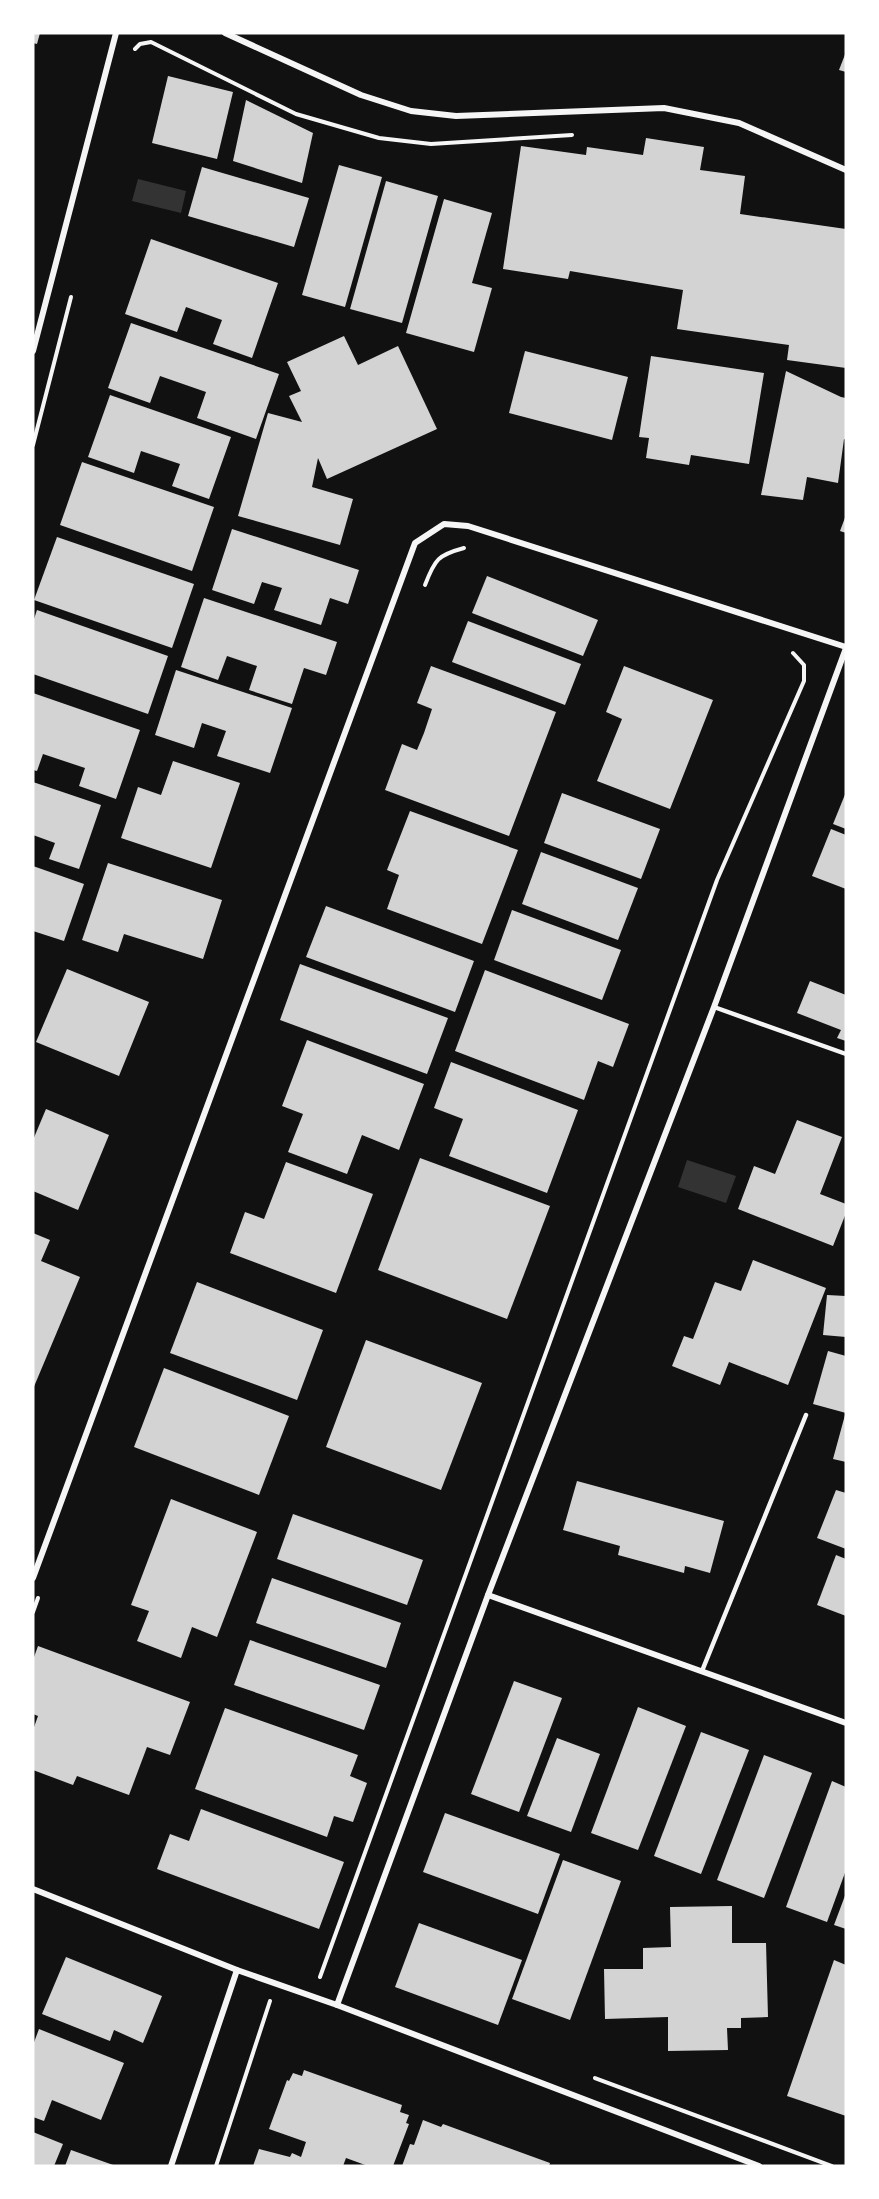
<svg xmlns="http://www.w3.org/2000/svg" width="879" height="2199" viewBox="0 0 879 2199" font-family="'Archivo Narrow',sans-serif">
<style>
.water{fill:#333}
.building{fill:#d3d3d3}
.lines{fill:none;stroke-linecap:round;stroke-linejoin:round}
.path{stroke:#f5f5f5;stroke-width:4}
.service{stroke:#f5f5f5;stroke-width:4.5}
.minor{stroke:#f5f5f5;stroke-width:6}
</style>
<rect width="100%" height="100%" fill="#111"/>
<g class="water">
<path d="M138,179L186,191L181,213L132,201Z"/>
<path d="M687,1160L736,1176L726,1203L678,1187Z"/>
</g>
<g class="building">
<path d="M33,33H40L37,44L33,43Z"/>
<path d="M846,52V72L839,70Z"/>
<path d="M168,76L233,92L217,159L152,143Z"/>
<path d="M246,100L313,133L302,183L233,161Z"/>
<path d="M646,138L704,147L700,170L745,176L740,214L846,229V368L787,360L789,345L677,329L683,290L570,271L568,279L503,269L521,146L586,155L587,147L643,155Z"/>
<path d="M339,165L382,177L345,307L302,295Z"/>
<path d="M202,167L309,198L294,247L188,216Z"/>
<path d="M386,181L438,196L402,323L350,309Z"/>
<path d="M444,199L492,213L472,283L492,288L474,352L406,333Z"/>
<path d="M151,239L278,283L252,358L213,344L222,320L186,307L177,332L125,314Z"/>
<path d="M131,323L279,374L256,439L197,418L206,392L160,376L150,403L108,388Z"/>
<path d="M344,336L358,365L398,346L437,429L327,479L318,458L312,487L353,499L340,545L238,516L268,413L302,422L289,396L301,391L287,362Z"/>
<path d="M525,351L628,377L612,440L509,413Z"/>
<path d="M651,356L764,373L749,464L691,455L689,465L646,458L649,438L639,437Z"/>
<path d="M786,371L841,397L846,398V440L844,439L838,483L807,477L803,500L761,495Z"/>
<path d="M110,395L231,437L209,499L172,486L180,464L141,451L134,473L88,457Z"/>
<path d="M82,462L214,507L192,571L60,525Z"/>
<path d="M846,515V533L840,531Z"/>
<path d="M232,529L359,570L348,604L330,598L321,625L274,610L282,588L262,582L254,604L212,590Z"/>
<path d="M57,537L194,584L172,648L34,600Z"/>
<path d="M487,576L598,620L583,656L472,613Z"/>
<path d="M204,598L337,642L326,675L304,668L292,704L249,690L257,666L227,656L218,680L181,667Z"/>
<path d="M37,610L168,656L148,714L33,674V622Z"/>
<path d="M468,621L581,664L565,705L452,662Z"/>
<path d="M431,666L556,712L509,836L385,790L402,744L417,750L424,733L432,709L417,703Z"/>
<path d="M624,666L713,700L670,809L597,781L622,719L606,712Z"/>
<path d="M176,670L292,708L270,773L217,756L226,731L202,723L194,748L155,735Z"/>
<path d="M33,693L140,730L116,799L79,786L85,768L43,754L37,771L33,770Z"/>
<path d="M173,761L240,783L211,868L121,838L138,787L161,795Z"/>
<path d="M33,782L101,805L79,869L49,859L55,843L33,835Z"/>
<path d="M846,792V829L833,824Z"/>
<path d="M562,793L660,829L641,879L544,843Z"/>
<path d="M410,811L518,850L482,944L387,909L399,875L387,870Z"/>
<path d="M831,829L846,835V889L812,876Z"/>
<path d="M541,852L638,888L618,940L522,904Z"/>
<path d="M108,863L222,900L203,959L124,934L118,952L82,940Z"/>
<path d="M33,866L84,884L64,941L33,931Z"/>
<path d="M326,906L474,961L455,1012L306,957Z"/>
<path d="M512,910L621,950L602,1000L494,960Z"/>
<path d="M300,964L448,1018L427,1074L280,1020Z"/>
<path d="M67,969L149,1002L119,1076L36,1042Z"/>
<path d="M485,970L629,1024L613,1067L598,1061L584,1100L455,1051Z"/>
<path d="M810,981L846,995V1041L837,1038L841,1030L797,1013Z"/>
<path d="M307,1040L424,1084L399,1150L362,1135L347,1174L288,1152L303,1114L282,1106Z"/>
<path d="M451,1062L578,1110L547,1193L449,1156L463,1119L434,1108Z"/>
<path d="M46,1109L109,1135L78,1210L33,1191V1140Z"/>
<path d="M797,1120L842,1137L820,1194L846,1204V1213L833,1246L738,1209L754,1166L775,1174Z"/>
<path d="M420,1158L550,1206L507,1319L378,1270Z"/>
<path d="M286,1162L373,1194L336,1293L230,1253L245,1212L264,1219Z"/>
<path d="M33,1233L50,1240L41,1261L80,1277L33,1389Z"/>
<path d="M753,1260L826,1288L788,1385L729,1362L720,1385L672,1366L684,1336L693,1339L715,1282L741,1291Z"/>
<path d="M197,1282L323,1330L297,1400L170,1353Z"/>
<path d="M827,1295L846,1296V1337L823,1335Z"/>
<path d="M366,1340L482,1383L441,1490L326,1447Z"/>
<path d="M828,1351L846,1356V1413L813,1404Z"/>
<path d="M164,1368L289,1416L259,1495L134,1447Z"/>
<path d="M845,1415H846V1462L833,1459Z"/>
<path d="M577,1481L724,1521L710,1573L685,1566L684,1573L618,1555L620,1546L563,1530Z"/>
<path d="M836,1490L846,1493V1549L817,1538Z"/>
<path d="M171,1499L257,1532L217,1637L192,1627L181,1658L137,1641L149,1611L131,1605Z"/>
<path d="M293,1514L423,1560L407,1605L277,1559Z"/>
<path d="M836,1555L846,1559V1616L817,1605Z"/>
<path d="M272,1578L401,1623L386,1668L256,1623Z"/>
<path d="M250,1640L380,1685L364,1730L234,1685Z"/>
<path d="M38,1646L190,1702L170,1755L147,1747L129,1795L77,1776L73,1785L33,1770V1730L38,1716L33,1714V1660Z"/>
<path d="M514,1681L562,1698L519,1812L471,1794Z"/>
<path d="M638,1707L686,1726L638,1850L591,1833Z"/>
<path d="M225,1708L358,1755L350,1776L367,1783L353,1822L334,1816L327,1837L195,1789Z"/>
<path d="M701,1732L749,1750L701,1874L654,1856Z"/>
<path d="M557,1738L600,1754L571,1832L527,1816Z"/>
<path d="M764,1755L812,1773L764,1898L717,1880Z"/>
<path d="M832,1781L846,1787V1870L827,1922L786,1907Z"/>
<path d="M201,1809L344,1862L319,1929L157,1869L170,1834L189,1841Z"/>
<path d="M445,1813L560,1854L538,1914L423,1872Z"/>
<path d="M563,1860L621,1881L570,2020L512,1999Z"/>
<path d="M846,1893V1929L834,1925Z"/>
<path d="M732,1906V1943H766L768,2017L741,2018V2028H727L728,2050L668,2051V2017L605,2019L604,1969H643V1948L671,1947L670,1907Z"/>
<path d="M419,1923L522,1960L498,2025L395,1987Z"/>
<path d="M66,1957L162,1996L143,2043L114,2030L110,2041L42,2014Z"/>
<path d="M834,1960L846,1965V2116L787,2096Z"/>
<path d="M39,2029L124,2063L101,2120L52,2100L44,2121L33,2117V2045Z"/>
<path d="M304,2070L402,2105L400,2112L409,2115L406,2123L409,2124L393,2166H368L346,2158L343,2166H253L259,2149L290,2157L292,2153L301,2157L306,2142L269,2129L287,2080L289,2081L293,2073L302,2076Z"/>
<path d="M423,2120L441,2127L443,2124L550,2163L549,2166H402L410,2144L414,2145Z"/>
<path d="M33,2132L63,2144L54,2166H33Z"/>
<path d="M71,2150L116,2166H65Z"/>
</g>
<g class="lines">
<g class="path">
<path d="M135,49L140,44L151,42L296,114L379,138L431,144L572,135"/>
<path d="M33,445L71,297"/>
<path d="M425,585C435,559 438,555 464,548"/>
<path d="M33,1612L38,1598"/>
<path d="M320,1977L717,880L804,681V665L793,653"/>
<path d="M595,2078L832,2166"/>
<path d="M216,2166L270,2001"/>
</g>
<g class="service">
<path d="M714,1007L846,1054"/>
<path d="M702,1671L806,1415"/>
</g>
<g class="minor">
<path d="M225,33L361,95L411,111L456,116L664,108L739,123L846,170"/>
<path d="M33,351L116,33"/>
<path d="M33,1578L415,543L444,524L468,526L846,647"/>
<path d="M488,1595L846,1723"/>
<path d="M33,1889L237,1970L337,2005L759,2166"/>
<path d="M337,2005L488,1595L714,1007L846,648"/>
<path d="M171,2166L237,1970"/>
</g>
</g>
<rect width="879" height="2199" fill="none" stroke="#ffffff" stroke-width="69"/>
</svg>
